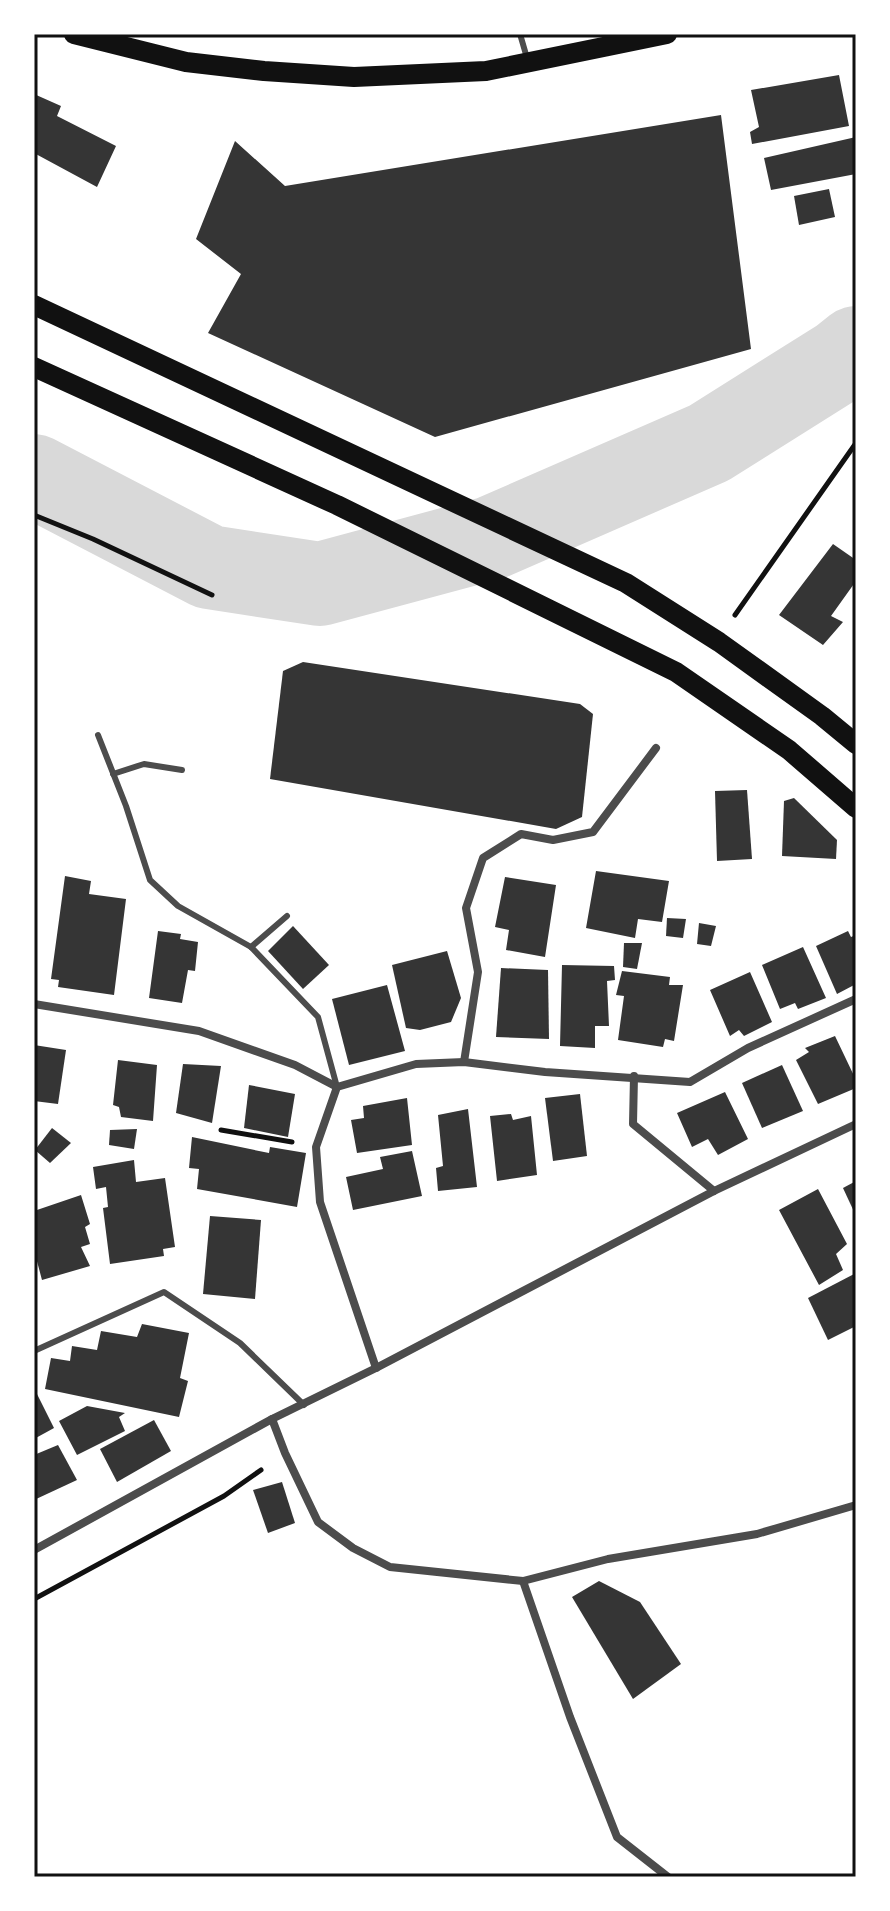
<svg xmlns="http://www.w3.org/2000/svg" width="890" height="1911" viewBox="0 0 890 1911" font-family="Inter,sans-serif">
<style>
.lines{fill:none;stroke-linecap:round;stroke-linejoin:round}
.river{stroke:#d9d9d9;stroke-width:84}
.building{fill:#353535}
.path{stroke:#111;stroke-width:5}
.service{stroke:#4c4c4c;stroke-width:6}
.minor{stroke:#4c4c4c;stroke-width:8}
.primary{stroke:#111;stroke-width:20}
.neatline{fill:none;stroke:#111;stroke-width:3}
</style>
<rect width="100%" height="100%" fill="#fff"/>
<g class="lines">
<path class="river" d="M34,476L209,567L320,584L491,538L709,443L841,360L856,348"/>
</g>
<g class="building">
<path d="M839,75L849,126L752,144L750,132L759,127L751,90Z"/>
<path d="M34,94L61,106L57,116L116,146L97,187L34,153Z"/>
<path d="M721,115L751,349L435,437L208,333L241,274L196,239L235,141L285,186Z"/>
<path d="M856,137V174L771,190L764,158Z"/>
<path d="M829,189L835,217L799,225L794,196Z"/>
<path d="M833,544L856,560V581L831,616L843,622L823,645L779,615Z"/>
<path d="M303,662L580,704L593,714L582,817L556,829L270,779L283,671Z"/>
<path d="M747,790L752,859L717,861L715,791Z"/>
<path d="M794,798L837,840L836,859L782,856L784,801Z"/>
<path d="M596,871L669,881L662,922L638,919L635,938L586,928Z"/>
<path d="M65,876L91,881L89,894L126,899L114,995L58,987L59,980L51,979Z"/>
<path d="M505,877L556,885L545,957L506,950L509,930L495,927Z"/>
<path d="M667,918L686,919L683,938L666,936Z"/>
<path d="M699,923L716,926L711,946L697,944Z"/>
<path d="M293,926L329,965L303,989L268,951Z"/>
<path d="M158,931L181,934L180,939L198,942L195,971L188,970L182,1003L149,998Z"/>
<path d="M848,931L851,937L856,935V984L837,994L816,946Z"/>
<path d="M624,943H642L637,969L623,967Z"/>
<path d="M803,947L826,998L798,1009L795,1003L780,1009L762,965Z"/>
<path d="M447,951L461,998L451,1022L420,1030L406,1028L392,965Z"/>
<path d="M562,965L614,966L615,980L607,981L609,1026H595V1048L560,1046Z"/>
<path d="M501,968L548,970L549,1039L496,1037Z"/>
<path d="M622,971L670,977L669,985H683L674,1041L665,1039L663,1047L618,1040L624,996L616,995Z"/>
<path d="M750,972L772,1022L744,1036L739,1030L730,1036L710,990Z"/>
<path d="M387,985L405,1051L349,1065L332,999Z"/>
<path d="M835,1036L856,1080V1088L818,1104L796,1060L809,1052L805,1048Z"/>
<path d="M34,1045L66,1050L58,1104L34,1101Z"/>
<path d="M118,1060L157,1065L153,1121L121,1117L119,1107L113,1105Z"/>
<path d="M183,1064L221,1066L212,1123L176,1113Z"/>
<path d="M782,1065L803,1111L762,1128L742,1083Z"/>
<path d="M249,1085L295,1094L288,1137L244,1128Z"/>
<path d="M725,1092L748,1139L718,1155L708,1139L692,1147L677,1113Z"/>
<path d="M580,1094L587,1156L553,1161L545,1098Z"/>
<path d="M407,1098L412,1145L357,1153L351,1120L364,1118L363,1106Z"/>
<path d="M468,1109L477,1187L438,1191L436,1168L443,1166L438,1115Z"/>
<path d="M511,1114L513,1120L531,1116L537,1175L497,1181L490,1116Z"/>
<path d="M52,1128L71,1143L50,1163L35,1150Z"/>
<path d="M137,1129L134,1149L109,1145L110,1130Z"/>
<path d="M192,1137L269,1153L270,1147L306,1153L297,1207L197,1189L199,1169L189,1168Z"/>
<path d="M412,1151L422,1196L353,1210L346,1177L383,1169L380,1157Z"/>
<path d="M134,1160L136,1182L165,1178L175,1247L163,1249L164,1256L110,1264L103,1208L108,1207L106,1187L96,1189L93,1167Z"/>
<path d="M856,1181V1216L843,1188Z"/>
<path d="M818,1189L847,1244L836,1254L843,1270L819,1285L779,1210Z"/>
<path d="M81,1195L90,1224L85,1227L90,1244L81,1247L90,1266L42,1280L34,1250V1211Z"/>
<path d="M210,1216L261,1220L255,1299L203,1294Z"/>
<path d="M856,1273V1326L828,1340L808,1298Z"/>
<path d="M142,1324L189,1333L180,1378L188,1381L179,1417L45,1389L51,1358L70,1361L72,1346L97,1350L101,1331L137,1337Z"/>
<path d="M34,1388L54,1428L34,1439Z"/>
<path d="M87,1406L125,1413L119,1417L125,1431L77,1455L59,1421Z"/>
<path d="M154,1420L171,1451L117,1482L100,1449Z"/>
<path d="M58,1445L77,1480L34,1500V1455Z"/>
<path d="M282,1482L295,1523L268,1533L253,1490Z"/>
<path d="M599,1581L640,1602L681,1664L633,1699L572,1597Z"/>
</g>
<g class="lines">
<g class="path">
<path d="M34,515L93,539L212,595"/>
<path d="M735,615L856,443"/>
<path d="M221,1130L292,1142"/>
<path d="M36,1598L224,1496L261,1470"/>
</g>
<g class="service">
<path d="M520,34L527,58"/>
<path d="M98,735L126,806L150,880L178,906L251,947L318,1017L337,1087"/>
<path d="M113,774L144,764L182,770"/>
<path d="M251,947L287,916"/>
<path d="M34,1351L164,1292L240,1343L304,1405"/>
</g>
<g class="minor">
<path d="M34,1004L199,1031L295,1065L337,1087"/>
<path d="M464,1062L478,972L466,908L483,858L521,834L553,840L593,832L656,748"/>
<path d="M634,1076L633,1124L714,1191"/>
<path d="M376,1368L320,1202L316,1147L337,1087L416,1064L464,1062L545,1072L690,1082L748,1048L856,999"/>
<path d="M272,1419L285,1453L318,1522L353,1548L390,1567L523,1581L608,1559L757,1534L856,1505"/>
<path d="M34,1550L272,1419L376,1368L714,1191L856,1124"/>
<path d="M523,1581L570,1717L617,1837L668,1877"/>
</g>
<g class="primary">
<path d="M74,34L186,62L264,71L354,77L486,71L667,34"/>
<path d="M34,305L626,583L719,642L822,716L856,744"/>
<path d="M34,367L337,505L676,672L789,750L856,808"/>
</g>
</g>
<rect width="890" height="1911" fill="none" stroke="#ffffff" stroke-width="72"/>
<rect x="36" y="36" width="818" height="1839" class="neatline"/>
</svg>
